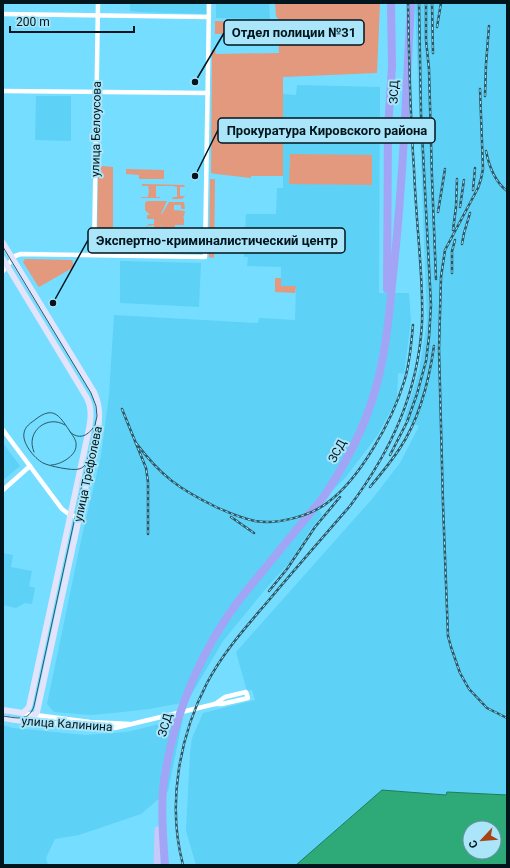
<svg xmlns="http://www.w3.org/2000/svg" width="510" height="868" viewBox="0 0 510 868" font-family="Roboto,sans-serif">
<style>
.built{fill:#5dd1f6}
.green{fill:#e2997d}
.water{fill:#2daa78;stroke:#207d5c;fill-rule:evenodd}
.lines{fill:none;stroke-linecap:round;stroke-linejoin:round}
.street{stroke:#fff;stroke-width:4.5}
.secondary{stroke:#e3e4fc;stroke-width:6}
.primary{stroke:#c7c9fa;stroke-width:7}
.highway{stroke:#a2a5f6;stroke-width:8}
.tram{stroke:#285969;stroke-width:1}
.rail-casing{stroke:#285969;stroke-width:2.5}
.rail{stroke:#abe5f9;stroke-width:1;stroke-dasharray:3;stroke-linecap:butt}
.labels{text-anchor:middle;stroke-width:4;stroke-linejoin:round;paint-order:stroke}
.street-label{font-size:12px;fill:#00151c;stroke:#abe5f9}
.leader{fill:none;stroke:#00151c;stroke-width:1.5}
.callout-dot{fill:#00151c;stroke:#abe5f9;stroke-width:1.5}
.callout{fill:#abe5f9;stroke:#00151c;stroke-width:1.5}
.callout-label{font-size:13px;text-anchor:middle;font-weight:bold;fill:#00151c}
</style>
<rect width="100%" height="100%" fill="#75ddff"/>
<g class="built">
<path d="M130,3H206L207,14L141,12L130,11Z"/>
<path d="M216,3H269L270,19L216,18Z"/>
<path d="M415,3H507V795L447,792L446,795L382,790L296,865H196L186,831L190,753L192,738L203,713L255,700L252,690L247,691L236,652L372,499L400,463L419,426L404,420L419,371L427,322Z"/>
<path d="M297,85L380,87L379,293H409L411,320L404,374L398,373L397,399L377,436L345,478L334,489L316,504L322,515L312,527L289,563L268,586L223,641L187,702L149,709L123,712L91,715L54,712L47,704L82,536L101,456L109,395L114,315L258,323L259,318L295,320L296,286H281V267L247,266L248,257H244L246,214H276L277,188H283V94L296,95Z"/>
<path d="M36,96H71V141L35,140Z"/>
<path d="M120,261L201,263L199,307L120,303Z"/>
<path d="M3,443L20,466L3,480Z"/>
<path d="M3,553L13,555L11,567L32,571L29,586L35,588L32,604L25,603L16,608L3,605Z"/>
<path d="M183,718L168,791L141,814L79,835L55,839L46,858L48,865H3V725L13,728L85,735L127,732Z"/>
</g>
<g class="green">
<path d="M275,3H380L377,73L283,77V176H251V178L216,174L211,173L212,50H215L216,54L279,53L278,33L215,34V21L281,23L276,16Z"/>
<path d="M290,154L372,155V185L289,184Z"/>
<path d="M102,166L113,167V250H97L98,170Z"/>
<path d="M126,169L164,170V179H139V175L126,174Z"/>
<path d="M210,179H215L214,258L209,257Z"/>
<path d="M142,184L184,185L185,187H180V196H185L182,199H172L173,197H177V187L173,186H156V197H160V198H141V197H148L149,191L148,186H142Z"/>
<path d="M147,201H167L161,214H162L169,202H184L185,209H181V205H174V210L185,211L184,216L183,217L184,218V225H175V230L181,231V227L184,228L183,233L164,234V232H162L161,222V232H159L158,234H154V225L147,226V232H149V234L147,233L145,228L149,224H154V219H147V215H150L145,210V203Z"/>
<path d="M25,259L72,260L74,267L39,287L38,286L23,262Z"/>
<path d="M275,278H281V286H296L295,293L275,292Z"/>
</g>
<path class="water" d="M382,790L446,795L447,792L507,795V865H296ZM470,828H494V852H470Z"/>
<g class="lines">
<g class="street">
<path d="M3,14L209,17"/>
<path d="M3,91L208,93"/>
<path d="M94,255L98,3"/>
<path d="M3,271L15,256L21,254L205,257L209,3"/>
<path d="M3,430L62,509L70,515L78,517"/>
<path d="M3,490L30,466"/>
<path d="M246,692L248,698L222,704H215L225,697Z"/>
<path d="M20,713L90,722L130,724"/>
<path d="M26,721L115,728L215,704"/>
</g>
<g class="secondary">
<path d="M3,243L94,392C100,406 100,416 98,430L37,712C30,725 15,720 3,718"/>
<path d="M3,259L87,398C92,408 91,418 89,429L29,707L23,713L3,710"/>
</g>
<path class="primary" d="M157,865L158,830"/>
<g class="highway">
<path d="M387,289L388,128L392,66L391,3"/>
<path d="M165,865C163,840 161,814 163,789C170,729 193,668 227,617C239,599 253,583 266,567C285,544 303,521 322,499C344,467 363,431 374,394C386,355 389,315 393,275C403,184 406,94 411,3"/>
</g>
<g class="tram">
<path d="M3,247L91,393L96,406L97,416L34,706C29,722 17,718 3,716"/>
<path d="M70,432C79,440 87,436 93,428"/>
<path d="M34,452C25,432 47,414 65,425"/>
<path d="M51,465C60,465 76,456 76,446C77,440 72,435 69,430C59,415 53,406 36,419C31,423 25,426 24,433C22,443 34,458 43,463C49,466 72,471 79,469C83,468 85,465 88,462"/>
</g>
<g class="rail-casing">
<g id="rail">
<path d="M426,3V40L429,69L432,178L436,279"/>
<path d="M432,3L433,53"/>
<path d="M437,27L441,3"/>
<path d="M480,89L483,169L481,179L478,188L445,250L441,277L439,349L443,504L448,636L451,647L460,673L469,689L487,708L507,718"/>
<path d="M485,96L486,64L489,26"/>
<path d="M486,151C489,166 494,181 507,191"/>
<path d="M473,190L475,168"/>
<path d="M460,207L464,180"/>
<path d="M438,212L445,169"/>
<path d="M453,230L456,207L457,179"/>
<path d="M462,244L464,233L470,213"/>
<path d="M452,273V251L455,240"/>
<path d="M122,409L146,468L148,482V534"/>
<path d="M136,443C161,476 179,489 216,507C229,513 241,518 255,521C277,525 310,516 327,503C360,479 392,421 404,382C410,364 411,344 413,325"/>
<path d="M390,455L407,422L417,394L426,361L429,337L431,305L421,114L419,3"/>
<path d="M370,487C380,475 391,462 400,448C420,418 429,381 434,346"/>
<path d="M231,517L254,533"/>
<path d="M269,591L287,569L315,527L340,497"/>
<path d="M183,865C167,805 179,737 207,683C223,652 247,626 269,600C296,568 323,537 350,506C391,451 418,393 422,323C423,297 421,271 419,245C417,219 415,194 414,169C410,114 409,58 408,3"/>
</g>
</g>
<use href="#rail" class="rail"/>
</g>
<g class="labels">
<g class="street-label">
<text transform="translate(394 92) rotate(-88)" y="4">ЗСД</text>
<text transform="translate(96 129) rotate(-89)" y="4">улица Белоусова</text>
<text transform="translate(337 451) rotate(-62)" y="4">ЗСД</text>
<text transform="translate(88 474) rotate(-78)" y="4">улица Трефолева</text>
<text transform="translate(67 724) rotate(4)" y="4">улица Калинина</text>
<text transform="translate(165 725) rotate(-74)" y="4">ЗСД</text>
</g>
</g>
<path class="leader" d="M195 82L224 33M195 176L218 130M53 303L88 240"/>
<g class="callout-dot">
<circle cx="195" cy="82" r="4"/>
<circle cx="195" cy="176" r="4"/>
<circle cx="53" cy="303" r="4"/>
</g>
<g class="callout">
<rect x="224" y="20" width="140" height="25" rx="4"/>
<rect x="218" y="118" width="217" height="25" rx="4"/>
<rect x="88" y="228" width="257" height="25" rx="4"/>
</g>
<g class="callout-label">
<text x="294" y="37">Отдел полиции №31</text>
<text x="327" y="135">Прокуратура Кировского района</text>
<text x="217" y="245">Экспертно-криминалистический центр</text>
</g>
<rect width="510" height="868" fill="none" stroke="#00151c" stroke-width="8"/>
<g transform="translate(482 840) rotate(244)"><circle r="19" fill="#abe5f9" stroke="#6792a1"/>
<path d="M0-3L7 15L0 10L-7 15Z" fill="#a84315"/>
<text y="-6" font-size="11" font-weight="bold" text-anchor="middle" fill="#00151c">С</text>
</g>
<path d="M10 26v6h124v-6" fill="none" stroke="#00151c" stroke-width="2"/>
<text x="16" y="26" font-size="12" fill="#00151c" stroke="#abe5f9" stroke-width="3" paint-order="stroke">200 m</text>
</svg>
